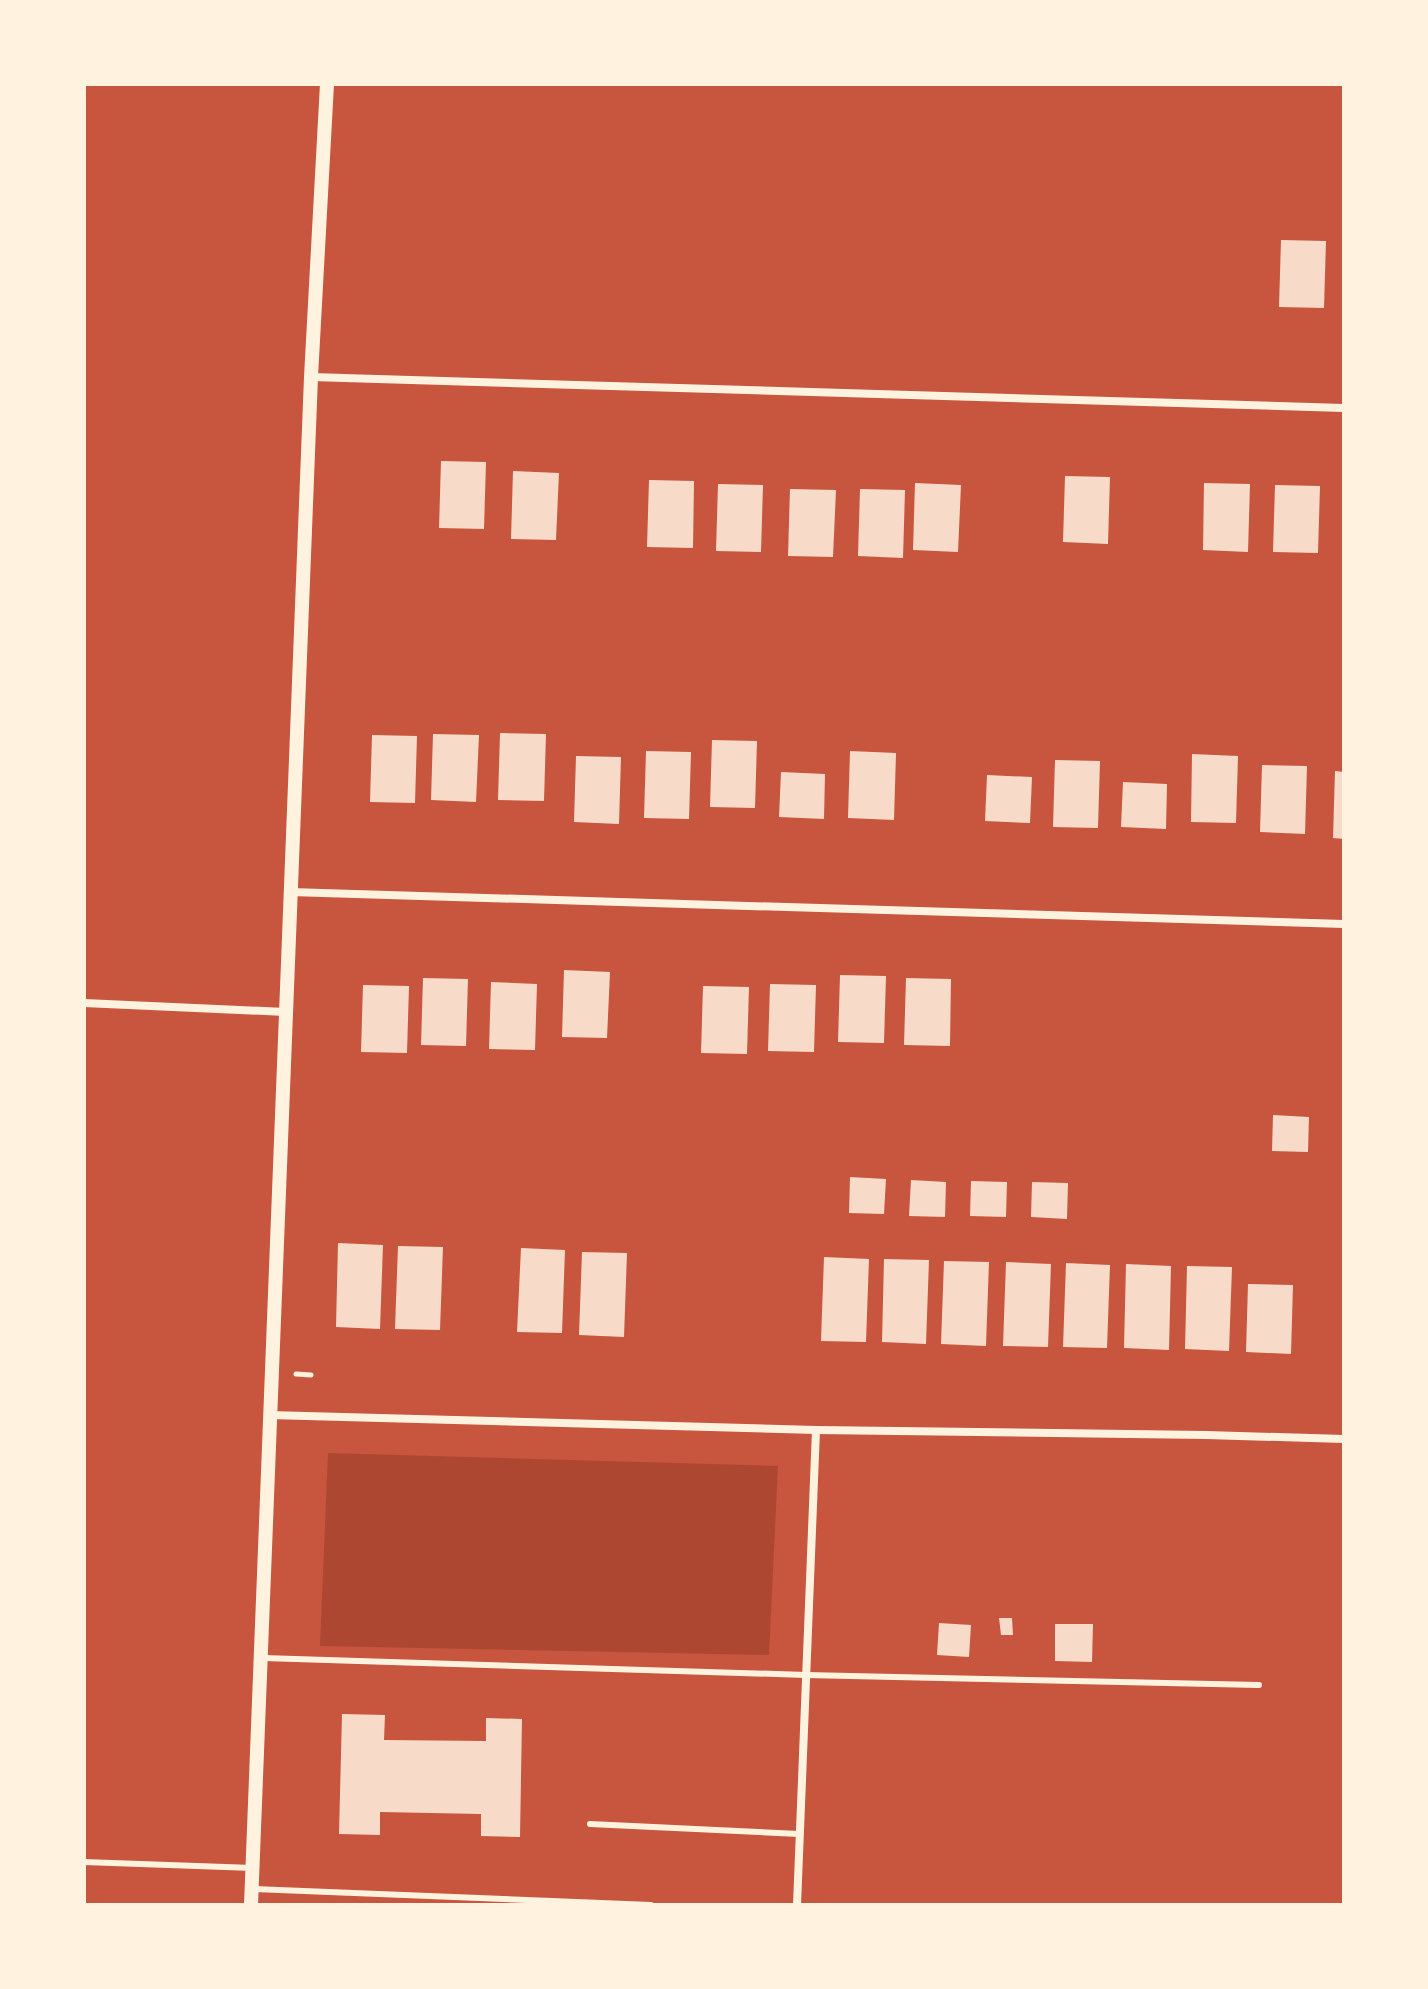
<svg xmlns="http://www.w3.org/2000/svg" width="1428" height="1989" viewBox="0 0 1428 1989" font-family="Barlow,sans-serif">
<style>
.green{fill:#ae4732}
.building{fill:#f7dbc8}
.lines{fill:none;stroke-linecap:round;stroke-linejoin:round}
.path{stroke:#fff3e0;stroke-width:5}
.service{stroke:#fff3e0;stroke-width:6}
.minor{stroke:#fff3e0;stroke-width:8}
.tertiary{stroke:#fff3e0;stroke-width:14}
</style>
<rect width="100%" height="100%" fill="#c8553d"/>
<path class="green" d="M328,1453L778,1466L769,1655L320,1646Z"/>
<g class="building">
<path d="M1281,240L1326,241L1324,308L1279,307Z"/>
<path d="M441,461L486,462L484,529L439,528Z"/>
<path d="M513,471L559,473L556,540L511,539Z"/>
<path d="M1065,476L1110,477L1108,544L1063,542Z"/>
<path d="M649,480L694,481L693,548L647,547Z"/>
<path d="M915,483L961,485L958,552L913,550Z"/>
<path d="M1204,483L1250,484L1248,552L1203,550Z"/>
<path d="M718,484L763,485L761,552L716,551Z"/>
<path d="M1275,485L1320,486L1318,553L1273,552Z"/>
<path d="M790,489L836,490L833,557L788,556Z"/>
<path d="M860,489L905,490L903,558L858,556Z"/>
<path d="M500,733L546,734L544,801L498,800Z"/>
<path d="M433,734L479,735L476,802L431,800Z"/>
<path d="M372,735L417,736L415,803L370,802Z"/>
<path d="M712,740L757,741L755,808L710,807Z"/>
<path d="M646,751L691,752L689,819L644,818Z"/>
<path d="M850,751L896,753L894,820L848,818Z"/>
<path d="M1192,754L1238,756L1236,823L1191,822Z"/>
<path d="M576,756L621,757L619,824L574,822Z"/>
<path d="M1055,760L1100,761L1098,828L1053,827Z"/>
<path d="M1262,765L1307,766L1305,834L1260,832Z"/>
<path d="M1335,771L1344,772V839L1333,838Z"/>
<path d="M781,772L825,774L824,819L779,817Z"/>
<path d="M987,775L1032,777L1030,823L985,821Z"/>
<path d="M1123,782L1167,784L1166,829L1121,827Z"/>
<path d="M564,970L610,972L607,1038L562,1037Z"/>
<path d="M840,975L886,976L884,1043L838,1042Z"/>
<path d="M423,978L468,979L466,1046L421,1045Z"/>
<path d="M906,978L951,979L950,1046L904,1045Z"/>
<path d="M491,982L537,984L535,1050L489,1049Z"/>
<path d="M770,984L816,985L814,1052L768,1051Z"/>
<path d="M363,985L409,986L407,1053L361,1052Z"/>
<path d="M703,986L749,987L747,1054L701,1053Z"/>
<path d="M1273,1115L1309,1117L1308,1152L1272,1151Z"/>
<path d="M850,1177L886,1179L884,1214L849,1213Z"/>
<path d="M911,1180L946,1182L945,1217L909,1216Z"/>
<path d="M971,1181L1007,1182L1006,1217L970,1216Z"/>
<path d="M1032,1182L1068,1183L1067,1219L1031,1217Z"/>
<path d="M338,1243L383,1245L380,1329L336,1327Z"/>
<path d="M398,1246L443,1247L440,1330L395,1329Z"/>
<path d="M521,1248L565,1250L562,1333L517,1332Z"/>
<path d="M582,1252L627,1253L624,1337L579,1335Z"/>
<path d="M824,1257L869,1259L866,1342L821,1341Z"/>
<path d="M884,1259L929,1260L926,1344L882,1342Z"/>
<path d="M944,1261L989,1262L986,1346L941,1344Z"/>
<path d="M1006,1262L1051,1264L1048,1347L1003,1346Z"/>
<path d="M1066,1263L1110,1265L1107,1348L1063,1347Z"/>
<path d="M1126,1264L1171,1266L1169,1350L1124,1348Z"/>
<path d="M1187,1266L1232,1267L1229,1351L1185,1349Z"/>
<path d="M1248,1284L1293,1285L1291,1354L1246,1352Z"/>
<path d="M999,1618H1012L1013,1635H1001Z"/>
<path d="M939,1623L971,1625L969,1657L937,1655Z"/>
<path d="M1055,1624H1093L1092,1662L1055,1661Z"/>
<path d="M342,1714L385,1715L384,1740L486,1741V1718L522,1719L520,1837L481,1836V1814L380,1812V1835L339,1834Z"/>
</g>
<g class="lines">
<path class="path" d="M296,1374L311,1375"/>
<g class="service">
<path d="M263,1658L806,1675L1259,1685"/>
<path d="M590,1824L799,1834"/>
<path d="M84,1862L253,1868"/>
<path d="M251,1889L651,1905"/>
</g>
<g class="minor">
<path d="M311,377L1344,408"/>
<path d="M290,892L1344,924"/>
<path d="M84,1003L285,1012"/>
<path d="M269,1415L816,1430L1206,1435L1344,1439"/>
<path d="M797,1905L816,1430"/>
</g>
<path class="tertiary" d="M251,1905L311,377L327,84"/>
</g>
<rect width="1428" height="1989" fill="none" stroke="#fff3e0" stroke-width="172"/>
</svg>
